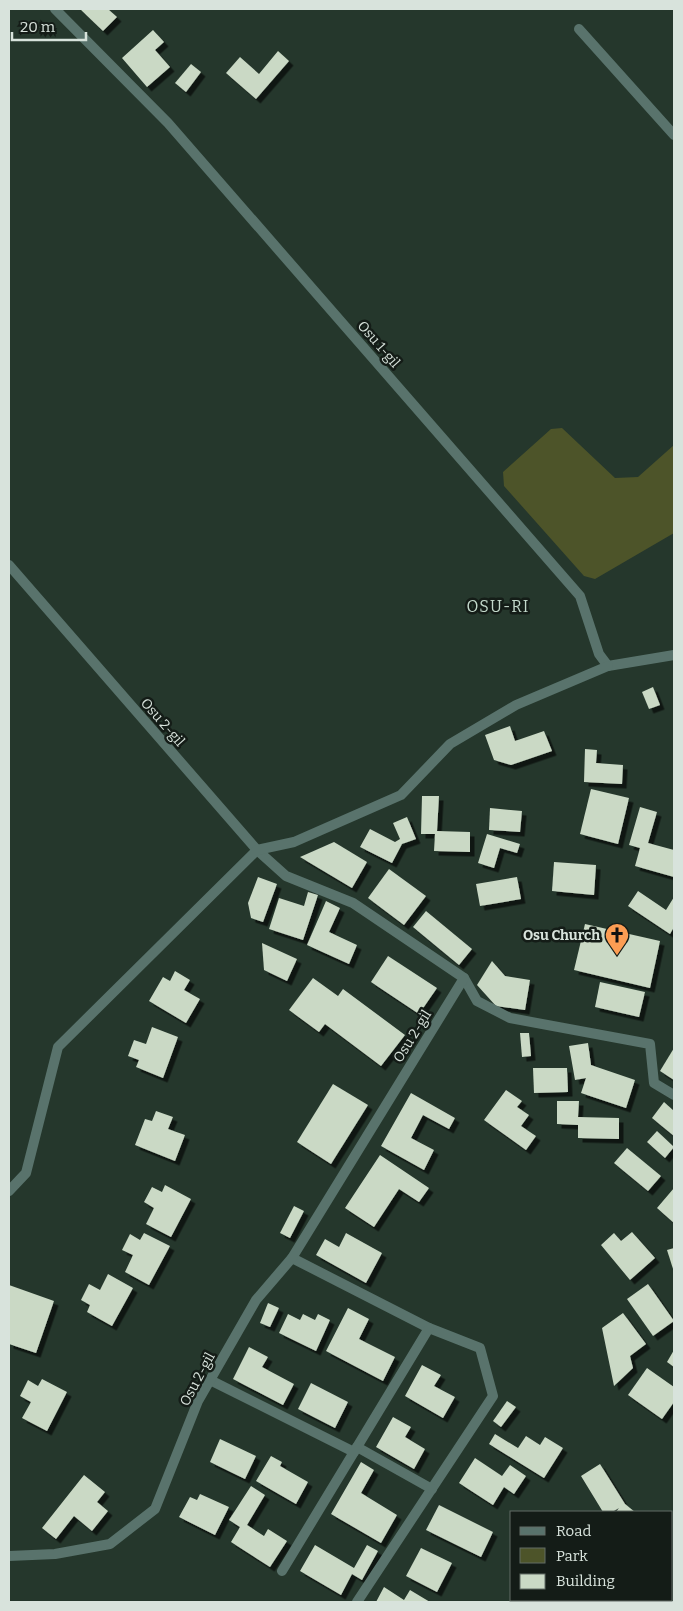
<svg xmlns="http://www.w3.org/2000/svg" width="683" height="1611" viewBox="0 0 683 1611" font-family="Bitter,serif">
<style>
.green{fill:#4d5429}
.building{fill:#cad9c5;filter:url(#shadow)}
.lines{fill:none;stroke-linecap:round;stroke-linejoin:round}
.service{stroke:#59736c;stroke-width:10}
.minor{stroke:#59736c;stroke-width:10}
.labels{text-anchor:middle;stroke-width:5;stroke-linejoin:round;paint-order:stroke}
.street-label{font-size:14px;fill:#d8e3dc;stroke:#141c17}
.poi-label{font-size:14px;font-weight:bold;fill:#d8e3dc;stroke:#141c17;text-anchor:end}
.quarter-label{font-size:16px;letter-spacing:1px;fill:#c4dacc;stroke:#141c17}
</style>
<defs>
<filter id="shadow"><feDropShadow dx="4.5" dy="4.5" stdDeviation="0" flood-color="#0009"/></filter>
</defs>
<rect width="100%" height="100%" fill="#25372c"/>
<path class="green" d="M562,428L615,478L638,477L674,445V533L595,579L584,576L504,486L503,472L551,429Z"/>
<g class="building">
<path d="M80,9H108L117,17L103,31Z"/>
<path d="M153,30L164,42L155,50L170,67L147,87L122,58Z"/>
<path d="M278,51L289,61L256,99L226,73L240,57L259,74Z"/>
<path d="M191,64L201,72L186,92L175,83Z"/>
<path d="M653,687L660,705L649,709L642,692Z"/>
<path d="M510,726L515,741L544,731L552,751L511,765L494,760L485,735Z"/>
<path d="M585,749L597,750L596,763L623,765L622,784L584,782Z"/>
<path d="M591,789L629,798L618,844L580,834Z"/>
<path d="M422,796H439L437,831L470,832V852L434,851L435,834H421Z"/>
<path d="M640,807L657,812L648,843L674,850V877L635,866L640,848L629,845Z"/>
<path d="M490,808L522,811L520,832L489,830Z"/>
<path d="M407,817L416,839L402,844L392,863L360,847L370,829L395,842L400,839L393,823Z"/>
<path d="M487,834L520,844L517,853L500,848L494,868L478,863Z"/>
<path d="M334,842L367,862L352,888L300,857Z"/>
<path d="M554,862L596,865L594,895L552,891Z"/>
<path d="M389,869L426,896L404,925L368,898Z"/>
<path d="M258,877L277,884L263,922L251,918L248,903Z"/>
<path d="M517,877L521,899L480,906L476,884Z"/>
<path d="M638,891L666,910L674,897V927L670,934L628,906Z"/>
<path d="M308,892L318,895L303,940L269,929L279,898L304,906Z"/>
<path d="M326,901L340,908L329,932L357,945L349,964L307,945Z"/>
<path d="M426,911L472,949L459,965L413,927Z"/>
<path d="M585,924L660,941L650,988L574,970Z"/>
<path d="M262,943L297,959L287,981L264,970Z"/>
<path d="M388,956L437,988L419,1014L371,982Z"/>
<path d="M492,961L505,976L530,980L525,1010L496,1006L477,985Z"/>
<path d="M175,971L190,980L184,990L200,999L186,1023L149,1001L163,977L170,981Z"/>
<path d="M313,978L338,996L343,989L405,1035L381,1066L325,1024L319,1032L289,1010Z"/>
<path d="M600,982L645,992L639,1017L595,1007Z"/>
<path d="M152,1027L178,1037L163,1078L136,1067L139,1060L128,1056L134,1040L146,1044Z"/>
<path d="M520,1033H529L531,1056L522,1057Z"/>
<path d="M588,1043L591,1065L635,1080L626,1108L581,1093L586,1078L575,1080L569,1046Z"/>
<path d="M674,1048V1080L660,1071Z"/>
<path d="M533,1068H567L568,1092L534,1093Z"/>
<path d="M333,1084L368,1105L331,1164L297,1142Z"/>
<path d="M506,1090L522,1101L517,1107L529,1115L521,1126L536,1136L526,1150L484,1120Z"/>
<path d="M411,1093L455,1118L449,1129L423,1115L411,1138L434,1150L424,1170L381,1146Z"/>
<path d="M557,1101H579L578,1117L619,1118V1139L578,1138V1125L557,1124Z"/>
<path d="M664,1102L674,1111V1136L652,1118Z"/>
<path d="M156,1111L173,1117L168,1129L185,1135L175,1161L135,1145L145,1119L152,1121Z"/>
<path d="M657,1131L674,1147L665,1158L647,1142Z"/>
<path d="M627,1148L661,1176L648,1191L614,1163Z"/>
<path d="M380,1155L429,1188L419,1202L399,1189L374,1227L345,1208Z"/>
<path d="M165,1185L191,1199L171,1237L146,1224L154,1208L144,1202L152,1187L162,1192Z"/>
<path d="M674,1188L673,1196L674,1223L657,1208Z"/>
<path d="M294,1206L304,1211L290,1238L280,1233Z"/>
<path d="M632,1232L655,1258L630,1280L601,1245L614,1233L621,1241Z"/>
<path d="M144,1233L170,1246L149,1285L125,1272L133,1255L122,1250L130,1234L140,1240Z"/>
<path d="M346,1233L382,1253L366,1283L316,1255L325,1239L339,1247Z"/>
<path d="M674,1248V1272L667,1250Z"/>
<path d="M108,1274L133,1288L112,1326L87,1312L90,1305L81,1300L89,1284L100,1290Z"/>
<path d="M648,1284L674,1321L653,1336L627,1299Z"/>
<path d="M9,1285L54,1301L36,1353L9,1344Z"/>
<path d="M268,1303L279,1308L270,1327L260,1323Z"/>
<path d="M348,1308L369,1319L359,1339L395,1357L383,1381L326,1351Z"/>
<path d="M623,1313L646,1344L630,1356L633,1368L614,1386L602,1328Z"/>
<path d="M288,1314L300,1320L303,1314L315,1320L318,1314L330,1320L316,1351L279,1333Z"/>
<path d="M249,1347L268,1357L262,1367L294,1384L283,1405L233,1379Z"/>
<path d="M674,1350V1367L667,1362Z"/>
<path d="M422,1365L441,1375L434,1386L455,1397L443,1418L405,1396Z"/>
<path d="M647,1368L674,1387V1402L662,1419L628,1395Z"/>
<path d="M42,1379L67,1392L47,1431L22,1418L31,1402L20,1396L28,1380L38,1386Z"/>
<path d="M311,1383L348,1402L335,1428L298,1409Z"/>
<path d="M507,1401L516,1407L501,1427L493,1421Z"/>
<path d="M393,1417L411,1427L405,1437L425,1449L414,1469L376,1447Z"/>
<path d="M495,1434L518,1448L526,1436L540,1445L545,1437L563,1448L544,1478L489,1444Z"/>
<path d="M220,1439L256,1456L245,1479L210,1462Z"/>
<path d="M271,1456L282,1462L280,1466L308,1482L296,1504L256,1481Z"/>
<path d="M475,1458L502,1476L510,1465L526,1476L514,1494L504,1487L493,1505L459,1483Z"/>
<path d="M361,1462L374,1470L361,1493L397,1515L381,1543L331,1514Z"/>
<path d="M600,1464L625,1504L635,1512H616L619,1508L612,1512H603L581,1476Z"/>
<path d="M84,1475L105,1492L97,1502L108,1511L92,1531L74,1516L56,1539L42,1528Z"/>
<path d="M251,1486L265,1495L247,1525L264,1536L268,1529L287,1541L270,1567L231,1542L240,1527L229,1520Z"/>
<path d="M200,1494L229,1507L215,1535L179,1517L190,1497L197,1500Z"/>
<path d="M439,1505L493,1532L481,1557L426,1530Z"/>
<path d="M315,1545L354,1568L367,1545L378,1551L362,1580L352,1574L341,1595L300,1571Z"/>
<path d="M421,1548L452,1563L437,1592L406,1576Z"/>
<path d="M384,1587L404,1600L410,1590L430,1602H376Z"/>
</g>
<g class="lines">
<g class="service">
<path d="M579,29L674,135"/>
<path d="M464,978L477,1001L510,1018L650,1044L654,1083L674,1095"/>
<path d="M292,1258L429,1328L480,1348L493,1396L357,1602"/>
<path d="M210,1380L354,1452"/>
<path d="M357,1447L432,1489"/>
<path d="M282,1571L429,1328"/>
</g>
<g class="minor">
<path d="M55,9L168,123L580,596L599,654L608,666L674,655"/>
<path d="M9,565L257,850L286,876L353,903L464,978L292,1258L256,1300L198,1401L155,1509L110,1544L55,1554L9,1556"/>
<path d="M9,1191L26,1173L58,1047L257,850L294,842L401,795L450,744L516,705L608,666"/>
</g>
</g>
<defs>
<g id="church-pin" transform="scale(1.25)"><path d="M0 17L-7.5 6A9.5 9.5 0 1 1 7.5 6Z" fill="#fc9d53" stroke="#141c17"/><path d="M-1.2-6h2.4v3.5h3.3v2.4h-3.3V6h-2.4V-.1h-3.3v-2.4h3.3Z" fill="#111"/></g>
</defs>
<g fill-rule="evenodd">
<use href="#church-pin" x="617" y="935"/>
</g>
<g class="labels">
<g class="street-label">
<text transform="translate(379 344) rotate(49)" y="5">Osu 1-gil</text>
<text transform="translate(163 722) rotate(49)" y="5">Osu 2-gil</text>
<text transform="translate(412 1036) rotate(-58)" y="5">Osu 2-gil</text>
<text transform="translate(197 1379) rotate(-62)" y="5">Osu 2-gil</text>
</g>
<g class="poi-label">
<text x="600" y="940">Osu Church</text>
</g>
<g class="quarter-label">
<text x="498" y="612">OSU-RI</text>
</g>
</g>
<rect width="683" height="1611" fill="none" stroke="#d8e3dc" stroke-width="20"/>
<rect x="510" y="1511" width="162" height="90" fill="#141c17" stroke="#626c66"/>
<rect x="520" y="1527" width="25" height="8" fill="#59736c" stroke="#626c66"/>
<text x="556" y="1536" font-size="15" fill="#d8e3dc">Road</text>
<rect x="520" y="1548" width="25" height="15" fill="#4d5429" stroke="#626c66"/>
<text x="556" y="1561" font-size="15" fill="#d8e3dc">Park</text>
<rect x="520" y="1574" width="25" height="15" fill="#cad9c5" stroke="#626c66"/>
<text x="556" y="1586" font-size="15" fill="#d8e3dc">Building</text>
<path d="M12 32v8h74v-8" fill="none" stroke="#d8e3dc" stroke-width="2.5"/>
<text x="20" y="32" font-size="15" fill="#d8e3dc" stroke="#141c17" stroke-width="4" paint-order="stroke">20 m</text>
</svg>
